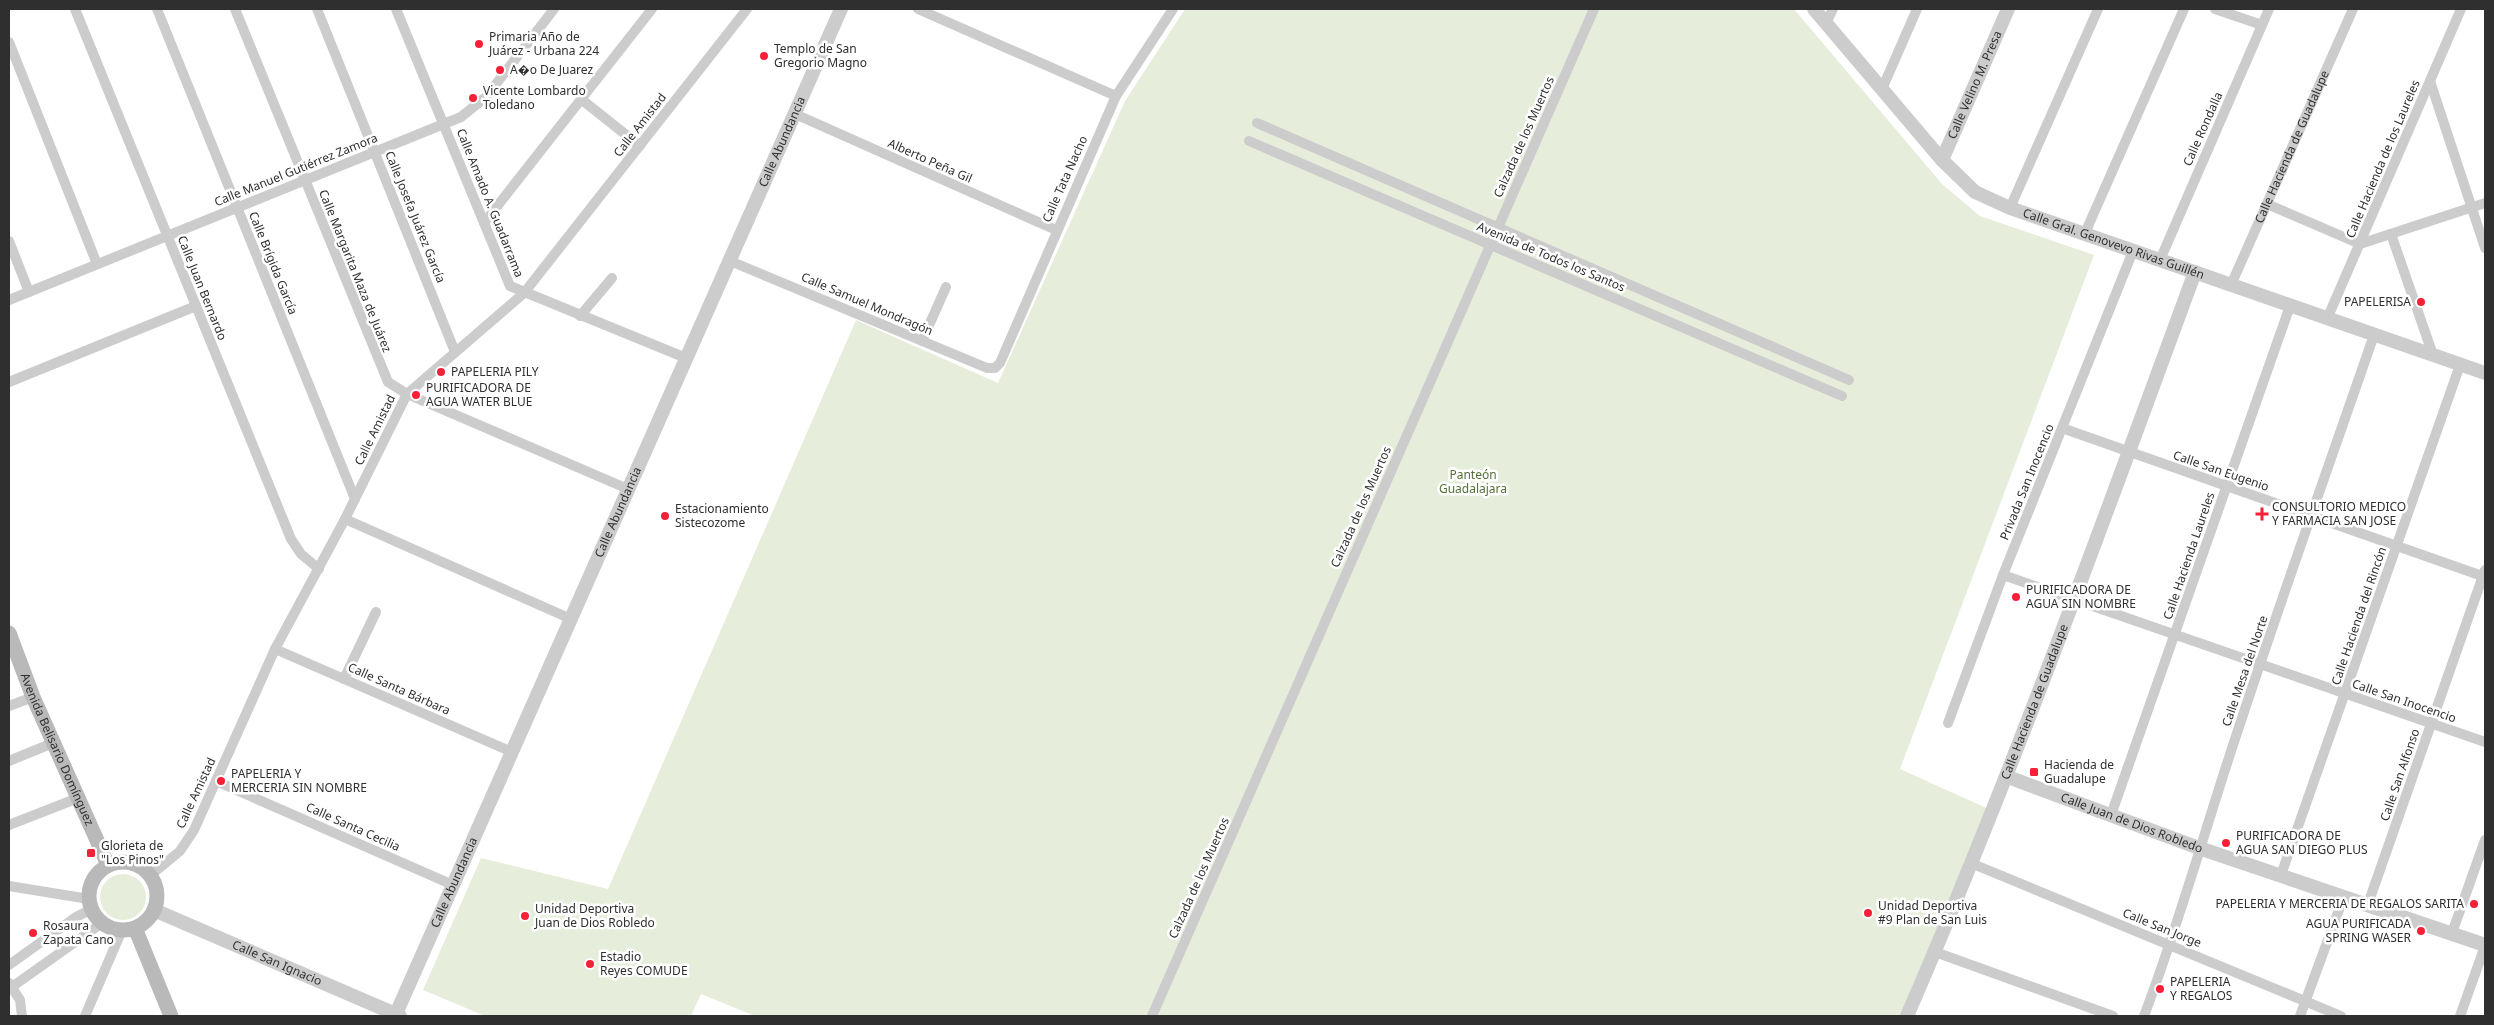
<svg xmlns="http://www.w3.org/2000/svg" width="2494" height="1025" viewBox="0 0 2494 1025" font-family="'Noto Sans',sans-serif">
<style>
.green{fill:#e6eedb}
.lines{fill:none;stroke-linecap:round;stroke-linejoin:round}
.minor{stroke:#ccc;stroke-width:10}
.tertiary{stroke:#ccc;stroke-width:14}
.secondary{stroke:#b9b9b9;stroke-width:15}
.poi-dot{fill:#f72037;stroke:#fff;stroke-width:2}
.labels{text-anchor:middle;stroke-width:5;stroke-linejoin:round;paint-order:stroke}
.poi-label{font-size:12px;fill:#2f2f2f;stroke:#fff;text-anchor:start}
.street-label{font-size:12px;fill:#2f2f2f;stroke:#fff}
.park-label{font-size:12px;fill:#536f37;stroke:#fff}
</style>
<rect width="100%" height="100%" fill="#fff"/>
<g class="green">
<path d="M1185,9H1794L1942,184L1980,216L2094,255L1900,769L1991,810L1900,1016H755L701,994L691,1016H485L423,990L481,858L608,889L856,320L998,383L1125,101Z"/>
<circle cx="123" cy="897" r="23"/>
</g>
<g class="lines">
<g class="minor">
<path d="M75,9L291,539L301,554L319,569"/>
<path d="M157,9L355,499"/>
<path d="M235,9L388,382L407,394L628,489"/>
<path d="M317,9L455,352"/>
<path d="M396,9L510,286L686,358"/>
<path d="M918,9L1116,96"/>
<path d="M2215,9L2262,25"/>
<path d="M1826,23L1833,9"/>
<path d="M9,42L97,264"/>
<path d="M2430,81L2485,248"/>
<path d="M1882,89L1917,9"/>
<path d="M581,99L640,146"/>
<path d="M795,114L1056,230"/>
<path d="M1257,123L1849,380"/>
<path d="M1249,141L1842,396"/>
<path d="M2267,204L2360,244L2485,203"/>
<path d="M2010,208L2098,9"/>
<path d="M484,223L652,9"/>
<path d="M2085,233L2184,9"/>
<path d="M2391,234L2433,355"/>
<path d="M9,241L29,292"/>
<path d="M2160,260L2269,9"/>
<path d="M730,261L987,368H995L1000,363L1116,96L1173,9"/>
<path id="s1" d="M2231,285L2353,9"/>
<path d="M9,300L461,117L486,97L554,9"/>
<path d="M580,316L612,278"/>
<path d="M2327,319L2461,9"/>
<path d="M922,341L946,287"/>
<path d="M9,382L196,306"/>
<path d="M2062,428L2485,577"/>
<path d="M345,519L571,619"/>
<path d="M2003,575L2485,742"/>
<path d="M275,649L512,752"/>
<path d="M344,679L376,612"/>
<path d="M9,706L33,697"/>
<path d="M1948,723L2003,575L2133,251"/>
<path d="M9,761L53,743"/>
<path d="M216,781L453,885"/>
<path d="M2111,815L2290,306"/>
<path d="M9,825L78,798"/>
<path d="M1973,864L2341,1016"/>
<path d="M151,875L180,851L194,830L275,649L345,519L407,394L524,293L747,9"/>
<path d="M2281,875L2460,365"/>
<path d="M9,886L89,899"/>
<path d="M2368,904L2485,570"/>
<path d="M2452,933L2485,840"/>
<path d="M1935,952L2113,1016"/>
<path d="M9,965L76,917L92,909"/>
<path d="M9,983L20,1000L22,1016"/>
<path d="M9,989L102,923"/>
<path d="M85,1016L122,930"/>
<path d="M1152,1016L1594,9"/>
<path d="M2144,1016C2179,924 2205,829 2236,736C2280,602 2328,468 2374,335"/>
<path d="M2300,1016L2344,896"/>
<path d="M2460,1016L2485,946"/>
</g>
<g class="tertiary">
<path id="s2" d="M1814,9L1942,160L1975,192L2010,208L2485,373"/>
<path id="s3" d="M1942,160L2008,9"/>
<path id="s4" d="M2008,777L2199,848L2485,945"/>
<path id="s5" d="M154,910L400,1016"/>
<path id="s6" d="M395,1016L841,9"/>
<path id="s7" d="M1907,1016C2013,772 2103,522 2195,272"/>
</g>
<g class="secondary">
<path id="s8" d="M9,633L33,697L108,865"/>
<circle cx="123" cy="896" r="34"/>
<path d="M135,928L171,1016"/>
</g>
</g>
<g class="poi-dot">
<circle cx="479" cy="44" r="5"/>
<circle cx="764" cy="56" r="5"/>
<circle cx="500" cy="70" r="5"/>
<circle cx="473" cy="98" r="5"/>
<circle cx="2421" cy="302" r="5"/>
<circle cx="441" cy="372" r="5"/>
<circle cx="416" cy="395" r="5"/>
<path d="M2259.5 506.5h5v5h5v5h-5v5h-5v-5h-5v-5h5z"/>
<circle cx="665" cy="516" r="5"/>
<circle cx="2016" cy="597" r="5"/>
<rect x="2029" y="767" width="10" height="10" rx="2.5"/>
<circle cx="221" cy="781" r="5"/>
<circle cx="2226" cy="843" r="5"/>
<rect x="86" y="848" width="10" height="10" rx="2.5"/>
<circle cx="2474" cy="904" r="5"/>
<circle cx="1868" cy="913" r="5"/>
<circle cx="525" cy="916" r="5"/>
<circle cx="2421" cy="931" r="5"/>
<circle cx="33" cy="933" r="5"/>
<circle cx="590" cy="964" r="5"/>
<circle cx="2160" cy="989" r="5"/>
</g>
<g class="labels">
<g class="poi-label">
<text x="489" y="41">Primaria Año de<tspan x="489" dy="14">Juárez - Urbana 224</tspan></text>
<text x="774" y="53">Templo de San<tspan x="774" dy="14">Gregorio Magno</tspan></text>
<text x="510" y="74">A�o De Juarez</text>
<text x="483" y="95">Vicente Lombardo<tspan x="483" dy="14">Toledano</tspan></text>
<text x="2411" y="306" text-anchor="end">PAPELERISA</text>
<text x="451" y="376">PAPELERIA PILY</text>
<text x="426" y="392">PURIFICADORA DE<tspan x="426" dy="14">AGUA WATER BLUE</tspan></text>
<text x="2272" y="511">CONSULTORIO MEDICO<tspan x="2272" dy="14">Y FARMACIA SAN JOSE</tspan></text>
<text x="675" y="513">Estacionamiento<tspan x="675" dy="14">Sistecozome</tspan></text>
<text x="2026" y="594">PURIFICADORA DE<tspan x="2026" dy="14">AGUA SIN NOMBRE</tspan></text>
<text x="2044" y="769">Hacienda de<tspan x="2044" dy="14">Guadalupe</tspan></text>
<text x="231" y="778">PAPELERIA Y<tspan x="231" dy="14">MERCERIA SIN NOMBRE</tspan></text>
<text x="2236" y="840">PURIFICADORA DE<tspan x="2236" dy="14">AGUA SAN DIEGO PLUS</tspan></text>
<text x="101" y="850">Glorieta de<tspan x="101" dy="14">"Los Pinos"</tspan></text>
<text x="2464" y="908" text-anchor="end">PAPELERIA Y MERCERIA DE REGALOS SARITA</text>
<text x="1878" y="910">Unidad Deportiva<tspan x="1878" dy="14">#9 Plan de San Luis</tspan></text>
<text x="535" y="913">Unidad Deportiva<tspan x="535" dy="14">Juan de Dios Robledo</tspan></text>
<text x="2411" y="928" text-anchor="end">AGUA PURIFICADA<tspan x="2411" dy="14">SPRING WASER</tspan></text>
<text x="43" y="930">Rosaura<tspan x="43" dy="14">Zapata Cano</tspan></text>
<text x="600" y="961">Estadio<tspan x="600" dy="14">Reyes COMUDE</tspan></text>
<text x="2170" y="986">PAPELERIA<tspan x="2170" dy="14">Y REGALOS</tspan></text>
</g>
<g class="street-label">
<text dy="4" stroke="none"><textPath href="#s3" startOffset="82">Calle Velino M. Presa</textPath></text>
<text transform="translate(640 125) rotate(-52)" y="4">Calle Amistad</text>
<text transform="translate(2203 129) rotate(-66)" y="4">Calle Rondalla</text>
<text transform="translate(1524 137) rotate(-66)" y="4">Calzada de los Muertos</text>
<text dy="4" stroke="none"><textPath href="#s6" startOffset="956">Calle Abundancia</textPath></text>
<text dy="4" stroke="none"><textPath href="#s1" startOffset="151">Calle Hacienda de Guadalupe</textPath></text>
<text transform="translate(2383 159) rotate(-67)" y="4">Calle Hacienda de los Laureles</text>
<text transform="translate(930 161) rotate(24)" y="4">Alberto Peña Gil</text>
<text transform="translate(296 170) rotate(-22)" y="4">Calle Manuel Gutiérrez Zamora</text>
<text transform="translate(1065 179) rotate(-66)" y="4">Calle Tata Nacho</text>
<text transform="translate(490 203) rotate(68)" y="4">Calle Amado A. Guadarrama</text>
<text transform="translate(415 217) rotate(68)" y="4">Calle Josefa Juárez García</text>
<text dy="4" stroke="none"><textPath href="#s2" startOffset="392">Calle Gral. Genovevo Rivas Guillén</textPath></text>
<text transform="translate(1551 257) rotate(23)" y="4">Avenida de Todos los Santos</text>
<text transform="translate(273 263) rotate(68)" y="4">Calle Brígida García</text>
<text transform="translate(355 271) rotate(68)" y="4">Calle Margarita Maza de Juárez</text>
<text transform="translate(202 288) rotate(68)" y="4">Calle Juan Bernardo</text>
<text transform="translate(867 304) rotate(23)" y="4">Calle Samuel Mondragón</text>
<text transform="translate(375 430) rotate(-64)" y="4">Calle Amistad</text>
<text transform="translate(2221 471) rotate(19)" y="4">Calle San Eugenio</text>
<text transform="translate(2027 482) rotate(-68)" y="4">Privada San Inocencio</text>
<text transform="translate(1361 507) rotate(-66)" y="4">Calzada de los Muertos</text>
<text dy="4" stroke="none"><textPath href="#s6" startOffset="551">Calle Abundancia</textPath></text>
<text transform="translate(2189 556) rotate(-71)" y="4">Calle Hacienda Laureles</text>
<text transform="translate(2359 616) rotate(-71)" y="4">Calle Hacienda del Rincón</text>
<text transform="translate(2245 671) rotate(-71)" y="4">Calle Mesa del Norte</text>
<text transform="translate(399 689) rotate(24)" y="4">Calle Santa Bárbara</text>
<text transform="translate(2404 701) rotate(19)" y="4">Calle San Inocencio</text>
<text dy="4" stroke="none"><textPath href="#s7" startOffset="339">Calle Hacienda de Guadalupe</textPath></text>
<text dy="4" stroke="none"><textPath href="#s8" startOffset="126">Avenida Belisario Domínguez</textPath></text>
<text transform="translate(2400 775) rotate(-71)" y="4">Calle San Alfonso</text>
<text transform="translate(196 793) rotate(-65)" y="4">Calle Amistad</text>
<text dy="4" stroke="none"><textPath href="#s4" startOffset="132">Calle Juan de Dios Robledo</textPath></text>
<text transform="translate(353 827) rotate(24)" y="4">Calle Santa Cecilia</text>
<text transform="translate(1199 878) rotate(-66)" y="4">Calzada de los Muertos</text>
<text dy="4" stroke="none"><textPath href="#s6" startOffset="146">Calle Abundancia</textPath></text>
<text transform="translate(2162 928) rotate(22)" y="4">Calle San Jorge</text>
<text dy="4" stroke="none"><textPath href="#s5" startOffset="134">Calle San Ignacio</textPath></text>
</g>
<g class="park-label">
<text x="1473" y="479">Panteón<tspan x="1473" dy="14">Guadalajara</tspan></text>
</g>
</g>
<rect width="2494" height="1025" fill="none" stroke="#2f2f2f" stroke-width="20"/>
</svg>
